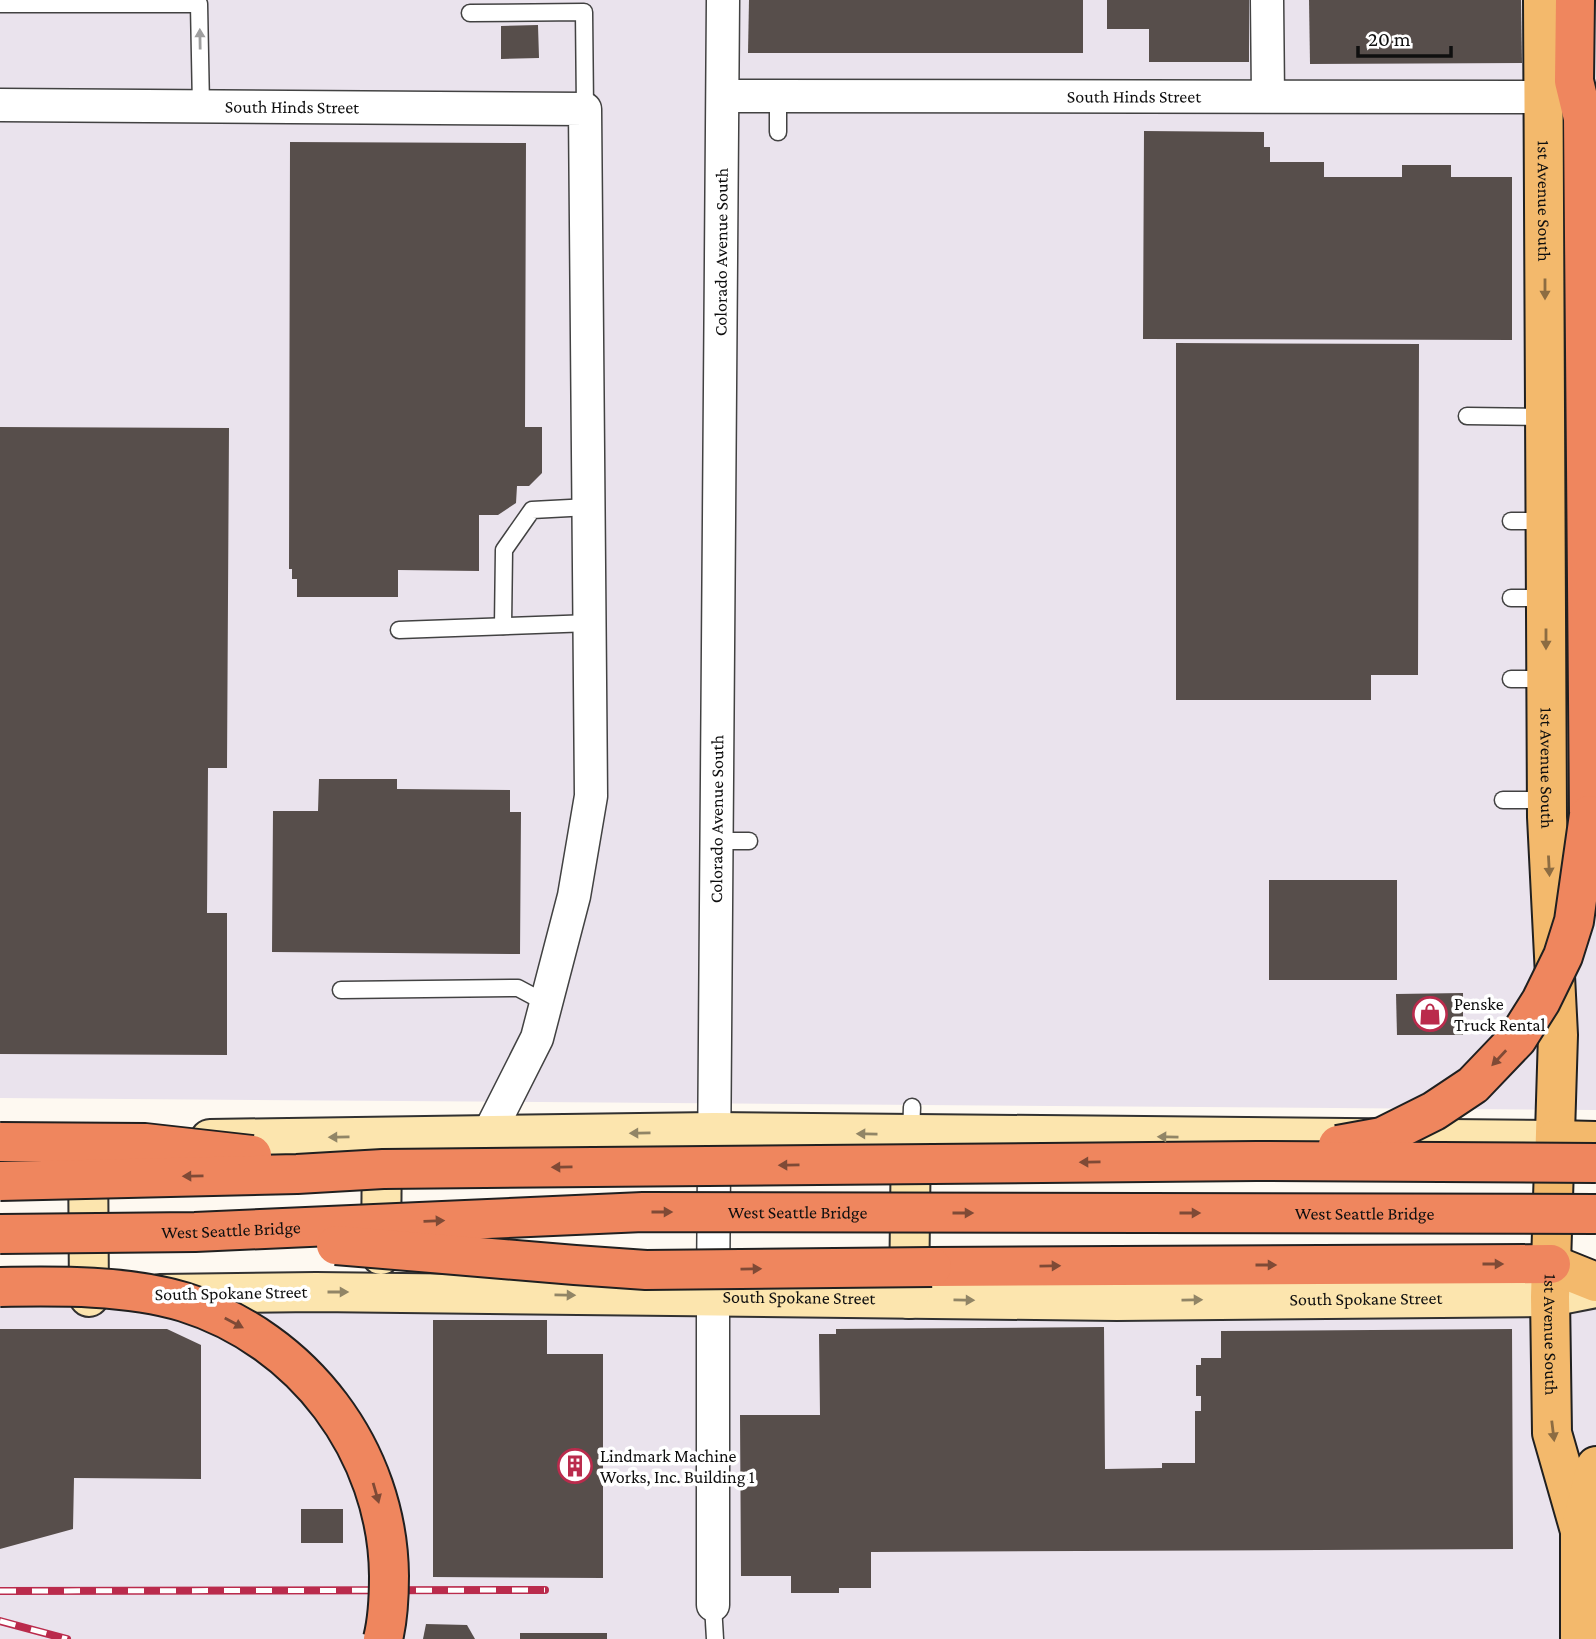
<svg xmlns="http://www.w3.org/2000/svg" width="1596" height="1639" viewBox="0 0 1596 1639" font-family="'Crimson Pro',serif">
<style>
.industrial{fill:#eae3ed}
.building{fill:#574e4b}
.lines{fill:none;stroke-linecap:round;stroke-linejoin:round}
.service-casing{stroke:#424242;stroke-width:19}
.minor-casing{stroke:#424242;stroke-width:35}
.secondary-casing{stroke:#313131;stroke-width:42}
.primary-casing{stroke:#202020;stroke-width:42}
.motorway-casing{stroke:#202020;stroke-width:42}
.service{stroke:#fff;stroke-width:16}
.minor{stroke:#fff;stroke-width:32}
.secondary{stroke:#fce5ae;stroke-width:38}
.primary{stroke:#f3b96c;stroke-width:38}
.motorway{stroke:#ef865e;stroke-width:38}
.rail-casing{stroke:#ba2b4c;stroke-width:8}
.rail{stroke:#fff;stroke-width:5;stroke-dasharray:16;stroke-linecap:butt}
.motorway-bridge-casing{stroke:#202020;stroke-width:42;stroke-linecap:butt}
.motorway-bridge{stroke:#ef865e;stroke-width:38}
.oneway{fill:#9f9f9f}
.oneway2{fill:#8c6c42}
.oneway3{fill:#7f4a36}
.oneway4{fill:#918566}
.labels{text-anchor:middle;stroke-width:7;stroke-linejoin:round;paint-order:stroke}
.street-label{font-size:18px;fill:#0f0f0f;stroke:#fff}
.poi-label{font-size:18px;fill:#0f0f0f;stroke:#fff;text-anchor:start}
</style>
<rect width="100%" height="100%" fill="#fef9f1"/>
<g class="industrial">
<path d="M0,0H1596V1110L0,1098Z"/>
<path d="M0,1283L1596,1308V1639H0Z"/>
</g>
<g class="building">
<path d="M749,0H1083V53H748Z"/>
<path d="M1107,0H1249V62H1149V29H1107Z"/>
<path d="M1309,0H1521L1522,63L1310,64Z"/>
<path d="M538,25L539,58L501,59V26Z"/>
<path d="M1144,131L1264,132V147H1270V162H1324V177H1402V165H1451V177H1512V340L1143,339Z"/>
<path d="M290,142L526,143L525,427H542V473L529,486H517L516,503L498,515H479V571L398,570V597H297V579H292V569H289Z"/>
<path d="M1176,343L1419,344L1418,675H1371V700H1176Z"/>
<path d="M0,427L229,428L227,768H208L207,913H227V1055L0,1054Z"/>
<path d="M319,779H397V789L510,790V812H521L520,954L272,952L273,811H318Z"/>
<rect x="1269" y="880" width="128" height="100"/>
<path d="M1463,993V1035H1397L1396,994Z"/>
<path d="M433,1320H547V1354H603V1578L433,1577Z"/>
<path d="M1104,1327L1105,1469L1162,1468V1463H1195V1411H1201V1396H1196V1365H1201V1358H1221V1331L1512,1329L1513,1549L871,1552V1588H839V1593H791V1576H741L740,1415H820L819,1334H836V1329Z"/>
<path d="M0,1329H167L201,1345V1479L74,1478L73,1529L0,1549Z"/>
<rect x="301" y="1509" width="42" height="34"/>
<path d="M426,1624L467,1625L475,1639H423Z"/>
<rect x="520" y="1633" width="87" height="6"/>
</g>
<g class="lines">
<g class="service-casing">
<g id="service">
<path d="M0,4H199L201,107"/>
<path d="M470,13L584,12L585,109"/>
<path d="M778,96V132"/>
<path d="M1467,416L1545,417"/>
<path d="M1511,521H1545"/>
<path d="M1511,598H1546"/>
<path d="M503,626L504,550L532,510L589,507"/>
<path d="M399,630L591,623"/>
<path d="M1511,679H1546"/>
<path d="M1503,800H1547"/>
<path d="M717,841H749"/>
<path d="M341,990L518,988L546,1003"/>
<path d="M911,1134L912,1107"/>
<path d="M713,1605L715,1639"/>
</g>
</g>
<g class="minor-casing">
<g id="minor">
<path d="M1267,0L1268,96"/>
<path id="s1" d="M723,96L1544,97"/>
<path id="s2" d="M0,105L585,109L591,796L574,896L537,1038L488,1135"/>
<path id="s3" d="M713,1605V1297L723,0"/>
</g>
</g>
<g class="secondary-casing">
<g id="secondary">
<path d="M210,1139L714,1132L1555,1140"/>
<path d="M88,1145L89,1297"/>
<path d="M381,1255L382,1137"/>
<path id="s4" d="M160,1294L316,1292L1117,1301L1550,1297L1596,1288"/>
<path d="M909,1299L911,1134"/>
</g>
</g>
<g class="primary-casing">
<g id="primary">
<path id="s5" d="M1543,0L1547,817L1558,1035L1550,1297L1552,1433L1580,1531"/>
<path d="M1555,1140L1596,1141"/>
<path d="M1551,1264L1596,1282"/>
<path d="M1580,1639V1531L1596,1466"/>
</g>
</g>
<g class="motorway-casing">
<g id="motorway">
<path d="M1575,0L1574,81L1583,118L1589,815L1592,847"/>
<path d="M932,1267L1551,1264"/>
</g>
</g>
<use href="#service" class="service"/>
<use href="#minor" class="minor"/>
<use href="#secondary" class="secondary"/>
<use href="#primary" class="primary"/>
<use href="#motorway" class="motorway"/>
<g class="rail-casing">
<g id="rail">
<path d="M0,1591L545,1590"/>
<path d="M0,1621L67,1639"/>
</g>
</g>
<use href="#rail" class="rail"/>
<g class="motorway-bridge-casing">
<g id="motorway-bridge">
<path d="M0,1142L145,1143L252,1155"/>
<path d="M1338,1145L1382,1137L1434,1111L1473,1085L1517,1039L1541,1001L1563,956L1574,921L1589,815"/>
<path d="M0,1181L297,1174L383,1169L1256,1161L1596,1163"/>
<path id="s6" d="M0,1234L195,1232L643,1212L1596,1214"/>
<path d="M336,1245L575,1265L646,1270L932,1267"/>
<path d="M0,1287C59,1286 128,1285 184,1302C303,1339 388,1451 389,1576C389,1597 388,1619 383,1639"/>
</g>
</g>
<use href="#motorway-bridge" class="motorway-bridge"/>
</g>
<defs><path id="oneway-solid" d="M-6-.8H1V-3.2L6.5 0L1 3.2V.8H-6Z" transform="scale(1.75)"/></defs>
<use class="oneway" href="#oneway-solid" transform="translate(200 39) rotate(-91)"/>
<g class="oneway2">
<use href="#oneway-solid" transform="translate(1545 289) rotate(90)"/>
<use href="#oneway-solid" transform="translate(1546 639) rotate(90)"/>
<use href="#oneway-solid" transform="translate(1549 866) rotate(87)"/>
<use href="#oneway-solid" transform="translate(1553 1431) rotate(83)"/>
</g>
<g class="oneway3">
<use href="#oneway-solid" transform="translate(1499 1058) rotate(133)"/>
<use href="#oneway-solid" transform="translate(1090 1162) rotate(179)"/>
<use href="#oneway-solid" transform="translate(789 1165) rotate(179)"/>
<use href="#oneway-solid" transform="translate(562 1167) rotate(179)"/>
<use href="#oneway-solid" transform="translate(193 1176) rotate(179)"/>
<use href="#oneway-solid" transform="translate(662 1212)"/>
<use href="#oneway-solid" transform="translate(963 1213)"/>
<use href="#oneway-solid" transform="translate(1190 1213)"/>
<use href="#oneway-solid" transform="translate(434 1221) rotate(-2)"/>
<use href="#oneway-solid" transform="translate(1493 1264)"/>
<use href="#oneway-solid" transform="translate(1266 1265)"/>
<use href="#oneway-solid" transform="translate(1050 1266) rotate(-1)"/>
<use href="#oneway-solid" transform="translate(751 1269) rotate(-1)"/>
<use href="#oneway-solid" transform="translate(234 1323) rotate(28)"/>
<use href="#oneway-solid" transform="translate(376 1493) rotate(74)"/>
</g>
<g class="oneway4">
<use href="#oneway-solid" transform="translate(640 1133) rotate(179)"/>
<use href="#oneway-solid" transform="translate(867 1134) rotate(-179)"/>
<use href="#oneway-solid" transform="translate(339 1137) rotate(179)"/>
<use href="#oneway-solid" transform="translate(1168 1137) rotate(-179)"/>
<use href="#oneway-solid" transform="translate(338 1292)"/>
<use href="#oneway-solid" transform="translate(565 1295) rotate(1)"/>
<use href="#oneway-solid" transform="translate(964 1300) rotate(1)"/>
<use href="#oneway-solid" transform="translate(1192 1300) rotate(-1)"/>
</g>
<defs>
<g id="shop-ring" transform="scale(1.75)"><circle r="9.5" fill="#fff" stroke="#ba2b4c" stroke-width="1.5"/><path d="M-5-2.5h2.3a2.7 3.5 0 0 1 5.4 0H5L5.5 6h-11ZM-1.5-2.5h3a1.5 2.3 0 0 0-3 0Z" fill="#ba2b4c"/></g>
<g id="building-ring" transform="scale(1.75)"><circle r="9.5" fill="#fff" stroke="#ba2b4c" stroke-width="1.5"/><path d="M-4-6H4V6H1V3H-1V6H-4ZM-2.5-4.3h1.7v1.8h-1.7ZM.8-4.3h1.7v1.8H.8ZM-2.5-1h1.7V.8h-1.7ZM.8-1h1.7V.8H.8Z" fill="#ba2b4c"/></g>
</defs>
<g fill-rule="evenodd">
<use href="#shop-ring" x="1430" y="1014"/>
<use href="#building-ring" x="575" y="1466"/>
</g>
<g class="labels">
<g class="street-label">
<text dy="6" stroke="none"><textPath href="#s1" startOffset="411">South Hinds Street</textPath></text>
<text dy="6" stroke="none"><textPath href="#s2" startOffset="292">South Hinds Street</textPath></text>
<text dy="6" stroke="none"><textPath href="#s5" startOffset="201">1st Avenue South</textPath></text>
<text dy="6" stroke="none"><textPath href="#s3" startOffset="1353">Colorado Avenue South</textPath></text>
<text dy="6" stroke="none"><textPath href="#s5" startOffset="768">1st Avenue South</textPath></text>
<text dy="6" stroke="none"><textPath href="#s3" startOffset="786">Colorado Avenue South</textPath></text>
<text dy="6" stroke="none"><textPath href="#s6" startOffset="798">West Seattle Bridge</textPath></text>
<text dy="6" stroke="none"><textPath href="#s6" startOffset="1365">West Seattle Bridge</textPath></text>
<text dy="6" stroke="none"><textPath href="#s6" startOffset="231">West Seattle Bridge</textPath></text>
<text transform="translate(231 1293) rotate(-1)" y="6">South Spokane Street</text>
<text dy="6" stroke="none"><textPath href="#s4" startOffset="639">South Spokane Street</textPath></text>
<text dy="6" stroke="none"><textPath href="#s4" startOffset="1206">South Spokane Street</textPath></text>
<text dy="6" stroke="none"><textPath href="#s5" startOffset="1335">1st Avenue South</textPath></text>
</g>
<g class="poi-label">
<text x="1454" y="1010">Penske<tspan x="1454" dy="21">Truck Rental</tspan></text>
<text x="600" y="1462">Lindmark Machine<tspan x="600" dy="21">Works, Inc. Building 1</tspan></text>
</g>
</g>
<path d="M1358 46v10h93v-10" fill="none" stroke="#0f0f0f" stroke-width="3.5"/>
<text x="1368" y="46" font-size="21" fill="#0f0f0f" stroke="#ffffff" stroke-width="5" paint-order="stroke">20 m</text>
</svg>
